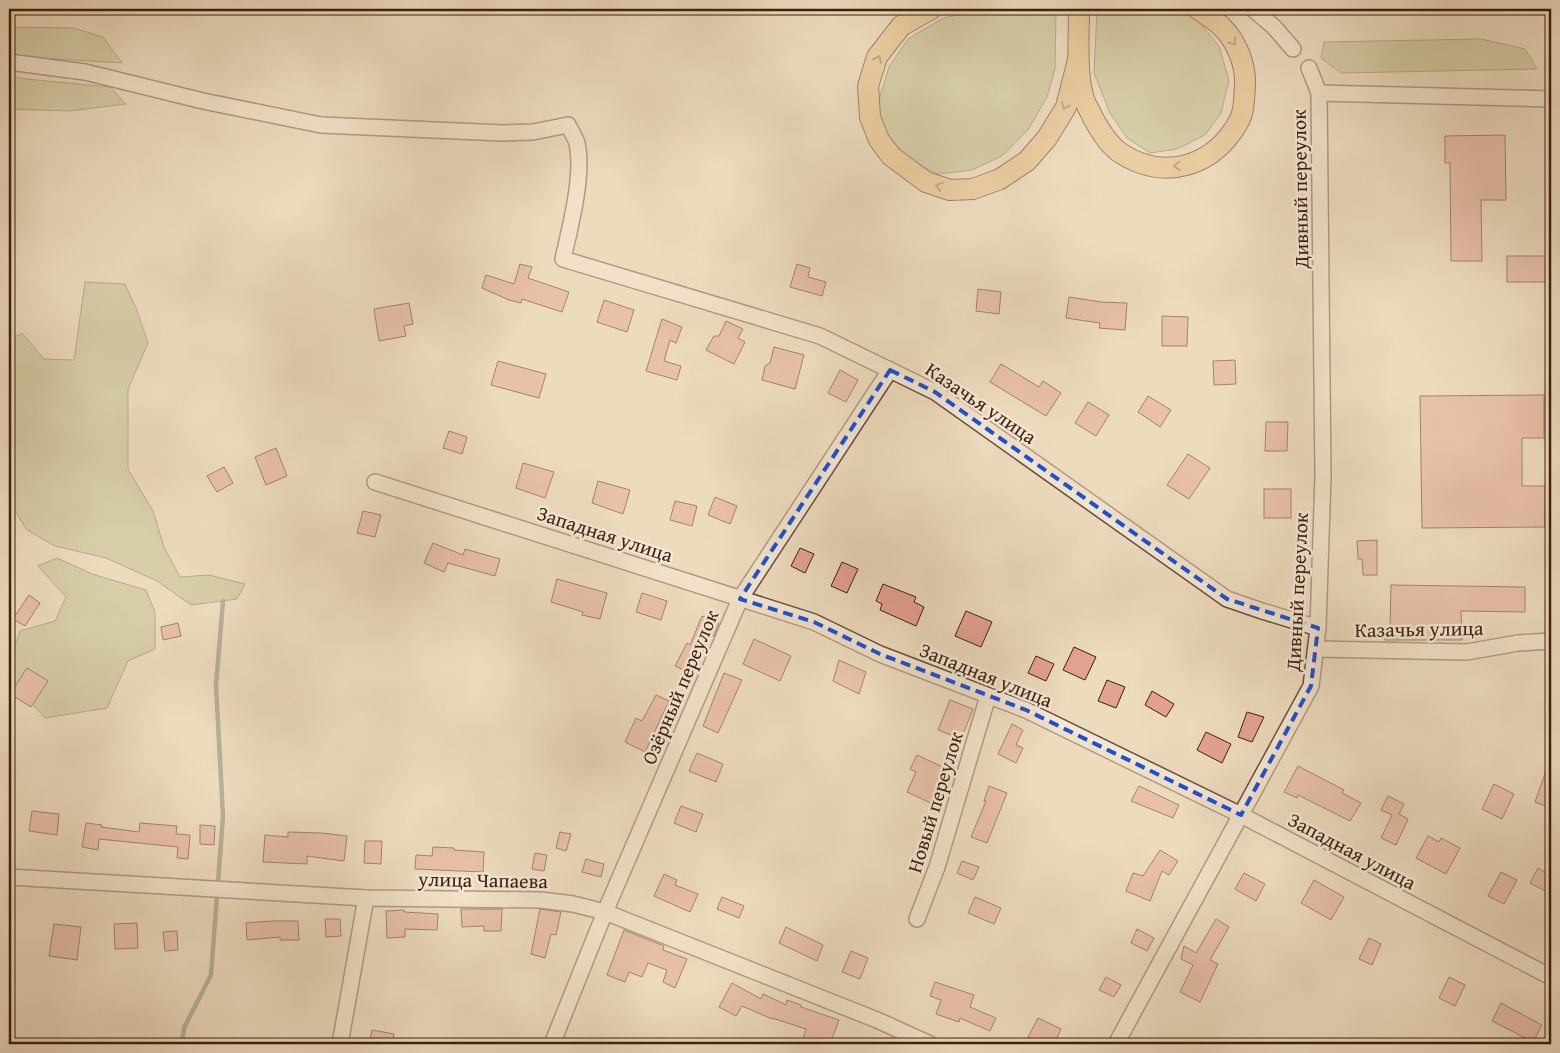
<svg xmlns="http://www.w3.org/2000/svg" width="1560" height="1053" viewBox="0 0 1560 1053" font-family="'Gentium Book Plus',serif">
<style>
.green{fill:#bdbe8e;stroke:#7e6e4e}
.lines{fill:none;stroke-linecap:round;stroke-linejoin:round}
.stream{stroke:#757d6d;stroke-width:4.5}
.building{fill:#e4a292;stroke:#3e1e0f}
.minor-casing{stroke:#6a4d3b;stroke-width:18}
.major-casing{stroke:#3e1e0f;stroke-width:22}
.minor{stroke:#f3e8d5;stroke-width:15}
.major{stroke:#e6be7f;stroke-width:20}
.oneway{stroke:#926e47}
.marked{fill:none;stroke:#1d4ed8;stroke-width:4;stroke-dasharray:10 6;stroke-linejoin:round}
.labels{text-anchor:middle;stroke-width:5;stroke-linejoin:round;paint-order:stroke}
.street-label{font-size:20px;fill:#3e1e0f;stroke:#f3e8d5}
</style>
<rect width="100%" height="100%" fill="#eddbbe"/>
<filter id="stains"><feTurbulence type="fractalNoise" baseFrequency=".004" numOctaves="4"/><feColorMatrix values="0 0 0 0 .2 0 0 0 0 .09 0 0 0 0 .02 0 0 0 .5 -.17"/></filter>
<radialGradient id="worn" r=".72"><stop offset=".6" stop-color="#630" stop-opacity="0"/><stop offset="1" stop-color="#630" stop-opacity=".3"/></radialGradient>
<g class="green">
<path d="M988,9L1056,11L1055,68L1047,97L1028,130L1002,156L972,170L938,174L907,159L883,128L878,103L889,67L908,39L943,18Z"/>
<path d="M1097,9H1170L1195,17L1219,46L1229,80L1221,113L1205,135L1177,149L1150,153L1127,138L1110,113L1094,73Z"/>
<path d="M9,27L74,28L103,37L122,63L9,56Z"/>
<path d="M1481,39L1525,49L1537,69L1341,73L1321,58L1324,42Z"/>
<path d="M9,76L26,79L110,87L126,104L70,111L9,109Z"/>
<path d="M85,282L125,284L136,308L148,343L128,389V469L153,511L164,547L180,577L209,575L245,584L237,599L191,605L157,581L106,558L55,546L27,530L9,502V340L22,333L44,359L74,360Z"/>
<path d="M57,558L92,574L146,590L155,612V649L128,661L107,708L45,718L30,702L13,689L11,658L20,631L55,621L66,597L38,566Z"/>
</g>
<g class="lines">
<path class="stream" d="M182,1044L184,1028L211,975L223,816L216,685L223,601"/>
</g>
<g class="building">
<path d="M1505,135L1506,200H1481L1482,261H1451L1450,163H1445V136Z"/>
<rect x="1507" y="256" width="44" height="26"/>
<path d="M520,264L532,267L528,278L569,292L562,312L522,299L521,303L509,300L482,288L486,275L514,284Z"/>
<path d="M797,264L810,268L808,277L826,282L822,296L790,287Z"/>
<path d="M978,289L1001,292L999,314L976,311Z"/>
<path d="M1069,297L1101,302L1127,303L1125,330L1099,328L1100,323L1066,318Z"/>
<path d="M604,300L634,310L627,332L597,322Z"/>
<path d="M409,303L413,324L404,326L406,336L379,341L374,309Z"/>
<path d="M1162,316L1188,317L1187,346H1162Z"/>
<path d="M662,319L682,327L676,343L670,340L664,361L681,366L677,380L646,371Z"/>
<path d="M726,321L743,329L738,338L745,342L734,364L706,350L714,336H719Z"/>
<path d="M774,347L804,355L795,389L762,380L765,366L770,363Z"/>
<path d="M1235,360L1236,384L1214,385L1213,361Z"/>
<path d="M498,361L546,374L539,398L491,385Z"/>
<path d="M1001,364L1039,387L1043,381L1061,393L1046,416L990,382Z"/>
<path d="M840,370L858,380L846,402L828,393Z"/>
<path d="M1544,395V438H1522V486H1545V527L1422,528L1420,396Z"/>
<path d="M1148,396L1171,410L1160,427L1138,412Z"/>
<path d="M1088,402L1109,415L1096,436L1075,423Z"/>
<path d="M1266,422H1288L1287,451H1265Z"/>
<path d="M449,431L467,437L462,454L443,448Z"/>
<path d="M276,448L287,476L266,485L255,457Z"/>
<path d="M1188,454L1210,468L1189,499L1167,485Z"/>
<path d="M523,463L554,472L545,498L516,488Z"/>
<path d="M224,467L233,483L217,492L207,476Z"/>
<path d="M598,481L630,490L623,514L592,503Z"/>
<rect x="1264" y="489" width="27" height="29"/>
<path d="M715,497L737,506L730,524L708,515Z"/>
<path d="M675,501L697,506L692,526L670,520Z"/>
<path d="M363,511L381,515L375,537L357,533Z"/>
<path d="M1377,540V575H1363L1362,559H1358L1357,541Z"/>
<path d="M433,543L463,555L465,549L500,559L495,576L448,563L444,572L424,563Z"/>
<path d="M800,548L814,554L805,573L791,566Z"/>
<path d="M842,562L858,569L847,593L831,586Z"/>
<path d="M557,579L607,593L600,619L582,615L583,612L551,602Z"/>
<path d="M883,584L916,597L914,602L924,607L916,626L880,610L882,604L876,601Z"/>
<path d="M1391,585L1525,587V612L1461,611L1462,640H1385V627H1390Z"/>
<path d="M642,593L667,601L661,620L636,612Z"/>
<path d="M29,595L40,603L25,626L13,619Z"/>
<path d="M966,611L992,622L981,647L955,636Z"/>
<path d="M702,616L719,623L714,636L711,635L693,674L675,666L687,643L690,645Z"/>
<path d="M178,623L181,636L163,640L161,627Z"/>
<path d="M754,639L791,656L780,681L743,664Z"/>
<path d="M1074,647L1096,657L1085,680L1063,670Z"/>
<path d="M1036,656L1054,664L1046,681L1028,673Z"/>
<path d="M839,660L866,672L859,694L833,681Z"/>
<path d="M27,668L48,681L31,707L10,694Z"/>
<path d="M724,673L742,680L718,733L703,726Z"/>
<path d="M1107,680L1125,687L1116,708L1098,701Z"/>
<path d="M1152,691L1174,704L1166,717L1145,705Z"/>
<path d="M656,695L669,701L645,752L625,742L636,718L642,721Z"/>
<path d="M950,700L973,709L961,739L938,730Z"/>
<path d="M1247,712L1264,717L1252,742L1238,737Z"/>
<path d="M1012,724L1023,730L1016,745L1023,748L1016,763L998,754Z"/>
<path d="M1206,732L1231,744L1222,763L1197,750Z"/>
<path d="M697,753L723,764L716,782L689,771Z"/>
<path d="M917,755L947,769L936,791L939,792L933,804L907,792L916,772L910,769Z"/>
<path d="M1550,760L1551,761V808L1535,802Z"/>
<path d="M1298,766L1344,790L1342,793L1361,803L1350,821L1298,795L1297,798L1284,792Z"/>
<path d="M1494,784L1514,794L1502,819L1482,809Z"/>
<path d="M989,786L1007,793L987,843L971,837L986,801H984Z"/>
<path d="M1139,786L1179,805L1173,818L1131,801Z"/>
<path d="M1388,796L1404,804L1399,814L1408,819L1396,845L1381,838L1392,815L1381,810Z"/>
<path d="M681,806L703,814L696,832L674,823Z"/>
<path d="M32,811L59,814L57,835L29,831Z"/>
<path d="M86,823L102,825L101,827L139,832L140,823L177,826L176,834L190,835L188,859L177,858L178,847L99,839L98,850L82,847Z"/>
<path d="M200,825L215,826L214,845L200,844Z"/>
<path d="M288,832L322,833L347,836L344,861L307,856V864L263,862L265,835L288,837Z"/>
<path d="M560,832L571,834L566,851L556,848Z"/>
<path d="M1428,836L1439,842L1441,838L1460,848L1446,874L1416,858Z"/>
<path d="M365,841H382L381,864L364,863Z"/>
<path d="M433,847L454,848V850L484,852L483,872L415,869L416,855L432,856Z"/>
<path d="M1160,850L1178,861L1169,875L1162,871L1150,901L1126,891L1133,873L1143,876Z"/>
<path d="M535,853L547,855L544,871L532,869Z"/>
<path d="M586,859L604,864L601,877L582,872Z"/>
<path d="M962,861L979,867L973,880L957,873Z"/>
<path d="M1538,868L1551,876V894L1530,883Z"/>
<path d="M1501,872L1517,880L1504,904L1488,896Z"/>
<path d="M1244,873L1265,884L1256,901L1235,889Z"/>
<path d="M664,874L677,880L675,885L698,894L690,912L654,896Z"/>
<path d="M1314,880L1344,897L1331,920L1301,903Z"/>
<path d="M722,897L744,906L739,918L717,909Z"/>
<path d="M975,897L1001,908L994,924L968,913Z"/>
<path d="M461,909H502L501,931H484V926L462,927Z"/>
<path d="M540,909L561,912L556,935L551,934L545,958L531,954Z"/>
<path d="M404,910V912L438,914L437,930L405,929V937L387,938L386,911Z"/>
<path d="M325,919H340L341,936L326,937Z"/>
<path d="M1216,919L1229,927L1210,960L1218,964L1200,1002L1180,992L1193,965L1181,959L1184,946L1196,953Z"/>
<path d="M271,921H298L299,940H280V937L247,940L246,923Z"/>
<path d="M137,923L138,948L115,949L114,924Z"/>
<path d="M54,924L81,927L77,960L49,956Z"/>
<path d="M786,927L823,945L817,961L779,943Z"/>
<path d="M1137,929L1154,938L1147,951L1131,943Z"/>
<path d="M624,930L664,946L663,950L687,959L675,988L663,982L667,970L648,963L642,977L629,972L625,982L607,975Z"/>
<path d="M177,931L178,950L165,951L163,932Z"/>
<path d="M1369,938L1381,944L1372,965L1359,959Z"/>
<path d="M851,951L868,958L860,979L842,972Z"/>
<path d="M1106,977L1121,985L1114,997L1099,990Z"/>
<path d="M1449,977L1465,985L1455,1006L1439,998Z"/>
<path d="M935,982L974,995L970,1007L996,1018L990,1031L960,1018L959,1022L936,1014L941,1000L930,996Z"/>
<path d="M732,983L761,999L763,994L786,1005L787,1000L801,1005V1007L839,1020L830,1044H817L803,1039L806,1029L772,1018V1019L742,1006L736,1016L719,1007Z"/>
<path d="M1501,1003L1542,1025L1533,1042L1492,1021Z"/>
<path d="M1038,1018L1061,1029L1054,1044H1042L1028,1037Z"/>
<path d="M372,1030L394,1034L392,1044H369Z"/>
</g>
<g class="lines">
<g class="minor-casing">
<g id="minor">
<path d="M1253,9L1274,27L1293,49"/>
<path d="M9,62L85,72L203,101L321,125L502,133L533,132L568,125C571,131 575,137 577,143C584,176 570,227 563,259L820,336L935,392L1227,599L1262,611L1318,628"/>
<path d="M1319,93L1551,99"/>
<path d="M375,482L814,622L880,654L1026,710L1241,815L1551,977"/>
<path d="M1317,649L1467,652L1518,643L1551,641"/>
<path d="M9,877L366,898L541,900L573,904L605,912L877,1020L930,1044"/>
<path d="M917,919L937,867L988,696"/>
<path d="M340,1044L366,898"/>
<path d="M552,1044L605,912L740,599L890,370"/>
<path d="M1116,1044L1311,686L1318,628L1323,476L1319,93L1309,68"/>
</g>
</g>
<g class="major-casing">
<g id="major">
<path d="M931,9L901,26L877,57L868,86L870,117L879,140L891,156L926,182L950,190L973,189L1000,179L1027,161L1047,138L1066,107L1078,60"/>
<path d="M1079,9C1079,36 1076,74 1084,99C1086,105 1090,111 1092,116C1099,129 1107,143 1119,152C1164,183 1216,166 1240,119C1245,109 1244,95 1245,85C1246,65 1237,42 1222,27C1215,20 1206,15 1198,9"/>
</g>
</g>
<use href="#minor" class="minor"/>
<use href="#major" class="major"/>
</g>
<defs><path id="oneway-chevron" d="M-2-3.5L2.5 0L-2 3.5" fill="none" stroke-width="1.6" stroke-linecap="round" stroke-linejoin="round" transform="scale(1.25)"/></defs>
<g class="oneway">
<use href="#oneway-chevron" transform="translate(1233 42) rotate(55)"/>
<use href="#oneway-chevron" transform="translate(878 59) rotate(-65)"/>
<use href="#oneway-chevron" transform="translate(1065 106) rotate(113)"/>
<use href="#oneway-chevron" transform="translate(1177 166) rotate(177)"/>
<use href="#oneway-chevron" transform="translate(939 186) rotate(-162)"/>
</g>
<path d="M0 0H1560V1053H0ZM890,370L935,392L1227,599L1318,628L1311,686L1241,815L1026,710L880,654L814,622L740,599Z" fill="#eddbbe" fill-opacity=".55" fill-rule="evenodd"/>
<path class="marked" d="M890,370L935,392L1227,599L1318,628L1311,686L1241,815L1026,710L880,654L814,622L740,599Z"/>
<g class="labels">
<g class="street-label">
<text transform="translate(1300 189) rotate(-91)" y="7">Дивный переулок</text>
<text transform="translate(981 403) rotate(34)" y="7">Казачья улица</text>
<text transform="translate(605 534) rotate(18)" y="7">Западная улица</text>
<text transform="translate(1297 592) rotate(-87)" y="7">Дивный переулок</text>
<text transform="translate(1419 629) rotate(-1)" y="7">Казачья улица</text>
<text transform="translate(986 675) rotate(22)" y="7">Западная улица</text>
<text transform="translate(680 687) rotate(-67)" y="7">Озёрный переулок</text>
<text transform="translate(935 802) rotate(-73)" y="7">Новый переулок</text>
<text transform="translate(1352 851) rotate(28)" y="7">Западная улица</text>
<text transform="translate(483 880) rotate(1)" y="7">улица Чапаева</text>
</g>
</g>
<rect width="1560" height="1053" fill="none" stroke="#eddbbe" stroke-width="30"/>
<rect x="10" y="10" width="1540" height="1033" fill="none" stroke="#3e1e0f" stroke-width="2.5"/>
<rect x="15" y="15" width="1530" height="1023" fill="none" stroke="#3e1e0f"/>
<rect width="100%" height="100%" filter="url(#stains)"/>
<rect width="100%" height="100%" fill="url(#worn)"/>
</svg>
